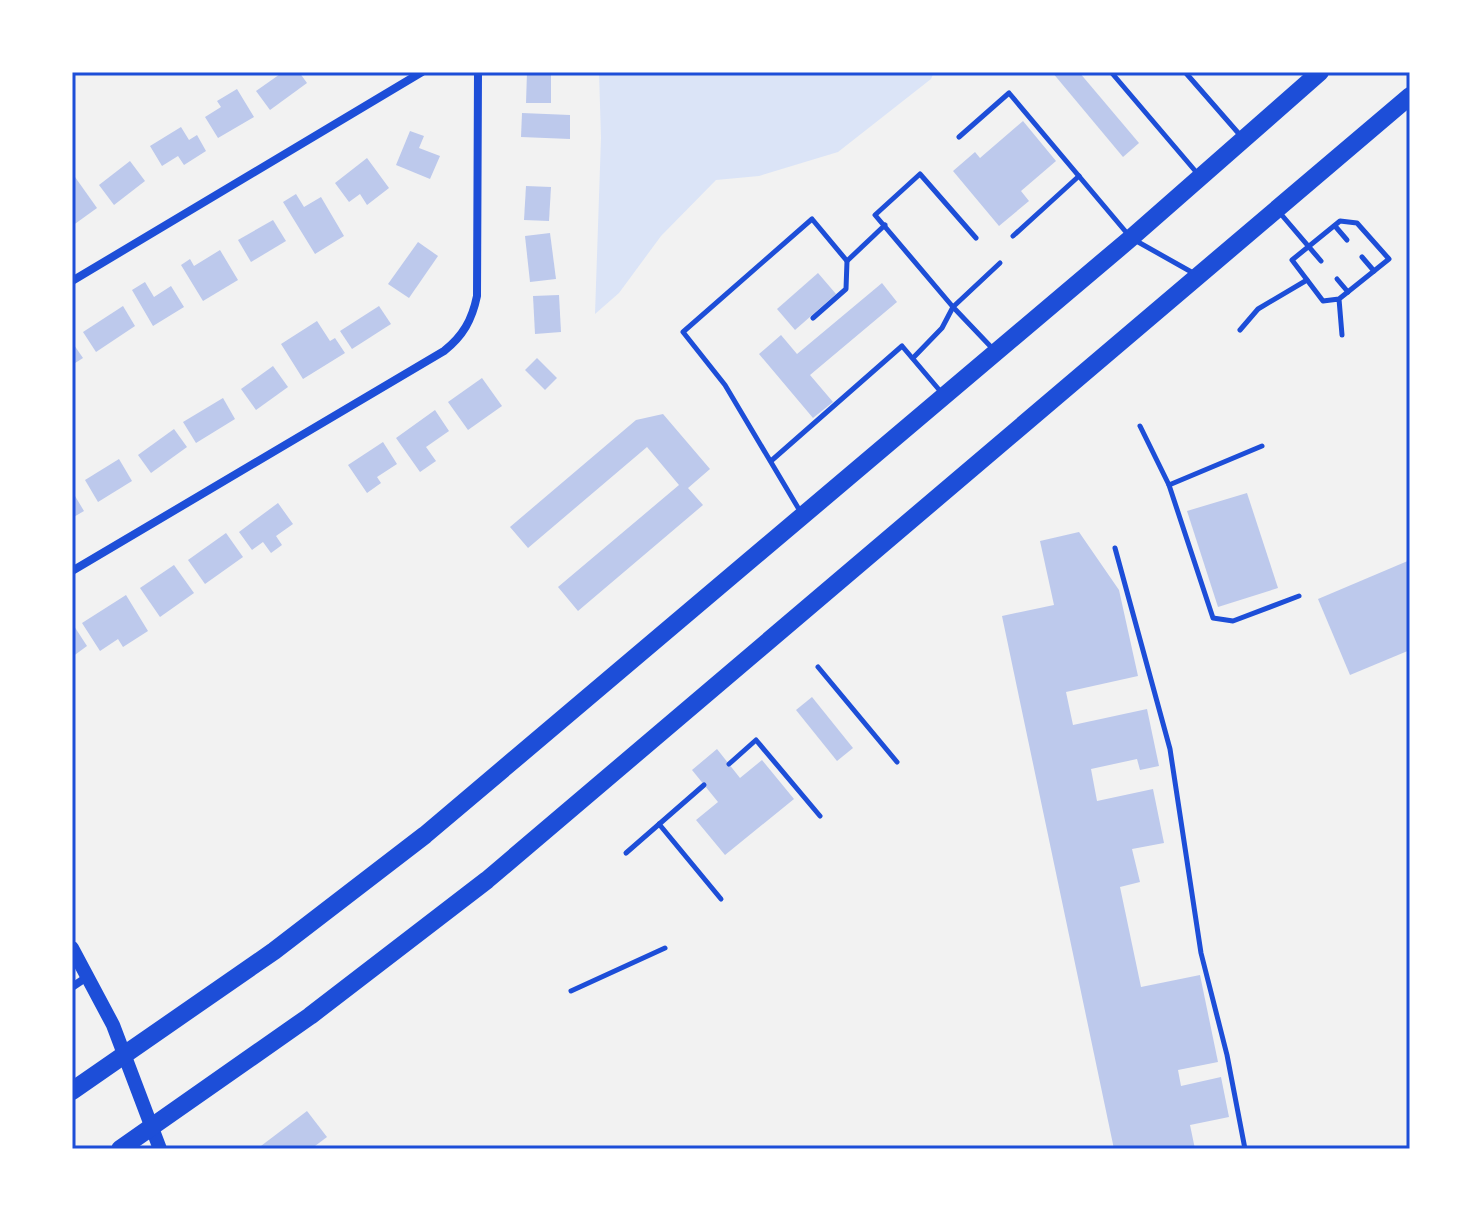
<svg xmlns="http://www.w3.org/2000/svg" width="1482" height="1221" viewBox="0 0 1482 1221" font-family="'Archivo Narrow',sans-serif">
<style>
.green{fill:#dbe4f7}
.building{fill:#bdc9ec}
.lines{fill:none;stroke-linecap:round;stroke-linejoin:round}
.service{stroke:#1d4ed8;stroke-width:5}
.minor{stroke:#1d4ed8;stroke-width:8}
.tertiary{stroke:#1d4ed8;stroke-width:14}
.trunk{stroke:#1d4ed8;stroke-width:18}
.neatline{fill:none;stroke:#1d4ed8;stroke-width:3}
</style>
<rect width="100%" height="100%" fill="#f2f2f2"/>
<path class="green" d="M599,72H934L931,79L838,152L759,176L716,180L661,236L619,293L595,314L601,138Z"/>
<g class="building">
<path d="M283,72H299L307,83L270,110L256,91Z"/>
<path d="M527,72H551V103H526Z"/>
<path d="M1052,72H1079L1139,143L1123,157Z"/>
<path d="M237,89L254,117L218,138L205,117L221,107L217,101Z"/>
<path d="M522,113L570,115V139L521,137Z"/>
<path d="M1023,121L1056,161L1021,191L1029,201L999,226L953,171L975,152L980,158Z"/>
<path d="M181,127L189,140L197,135L206,151L184,165L178,156L162,166L150,146Z"/>
<path d="M410,131L424,136L419,148L440,156L430,179L396,165Z"/>
<path d="M367,158L389,188L367,205L360,194L349,202L335,183Z"/>
<path d="M130,161L145,181L114,205L99,185Z"/>
<path d="M75,177L97,208L72,226V180Z"/>
<path d="M526,186L551,187L549,221L524,220Z"/>
<path d="M296,194L304,207L321,197L344,236L315,254L283,202Z"/>
<path d="M273,220L286,241L251,262L238,240Z"/>
<path d="M550,233L556,279L530,282L525,236Z"/>
<path d="M418,242L438,256L409,298L388,284Z"/>
<path d="M220,250L238,280L203,301L181,265L190,259L194,266Z"/>
<path d="M818,273L836,294L795,330L777,309Z"/>
<path d="M145,282L154,297L171,286L184,307L153,326L132,290Z"/>
<path d="M882,283L897,302L810,375L833,402L813,418L759,354L781,335L797,354Z"/>
<path d="M559,295L561,332L535,334L533,296Z"/>
<path d="M123,306L135,326L96,352L83,332Z"/>
<path d="M379,306L391,324L352,349L340,331Z"/>
<path d="M317,321L330,341L335,338L345,353L303,379L281,344Z"/>
<path d="M72,342L83,358L72,365Z"/>
<path d="M537,358L557,378L545,390L525,370Z"/>
<path d="M273,366L288,387L256,410L241,389Z"/>
<path d="M482,378L502,406L468,430L448,402Z"/>
<path d="M223,398L235,419L196,443L183,422Z"/>
<path d="M435,410L449,431L426,447L436,461L420,472L396,438Z"/>
<path d="M663,414L710,469L688,488L703,505L578,611L558,587L679,485L647,447L528,548L510,527L636,420Z"/>
<path d="M174,429L187,447L151,473L138,455Z"/>
<path d="M383,442L397,464L377,477L381,483L367,493L348,465Z"/>
<path d="M119,459L132,481L98,502L85,480Z"/>
<path d="M72,491L84,511L72,518Z"/>
<path d="M1247,493L1278,588L1218,607L1187,511Z"/>
<path d="M278,503L293,524L276,536L282,545L271,553L263,542L252,550L239,532Z"/>
<path d="M1079,532L1119,590L1138,676L1066,692L1073,725L1147,709L1159,766L1140,770L1137,759L1091,769L1097,801L1153,789L1164,843L1132,849L1140,882L1120,887L1141,987L1200,975L1218,1062L1178,1070L1181,1086L1221,1077L1229,1117L1190,1125L1195,1149H1114L1002,616L1054,605L1040,541Z"/>
<path d="M226,533L243,557L205,584L188,560Z"/>
<path d="M1410,560V650L1350,675L1318,599Z"/>
<path d="M174,565L194,593L160,617L140,588Z"/>
<path d="M126,595L148,631L123,647L118,639L100,651L82,623Z"/>
<path d="M74,626L87,646L72,657V627Z"/>
<path d="M812,697L853,748L837,761L796,710Z"/>
<path d="M717,749L740,778L762,760L794,799L725,855L696,820L718,802L692,770Z"/>
<path d="M307,1111L327,1137L311,1149H257Z"/>
</g>
<g class="lines">
<g class="service">
<path d="M1111,72L1197,173"/>
<path d="M1185,72L1240,135"/>
<path d="M959,137L1009,93L1131,238L1195,274"/>
<path d="M1280,213L1321,261"/>
<path d="M1335,226L1347,240"/>
<path d="M1013,236L1079,176"/>
<path d="M1362,257L1374,271"/>
<path d="M847,261L885,225"/>
<path d="M1337,279L1348,292"/>
<path d="M1339,299L1389,259L1357,223L1340,221L1292,260L1323,301L1339,299L1342,335"/>
<path d="M1240,330L1258,309L1307,280"/>
<path d="M993,349L953,307L1000,263"/>
<path d="M913,358L942,328L953,307L875,215L920,174L976,238"/>
<path d="M1140,426L1169,485L1213,618L1233,621L1299,596"/>
<path d="M771,461L902,346L941,392"/>
<path d="M1169,485L1262,446"/>
<path d="M800,511L725,385L683,332L812,219L847,261L846,289L813,318"/>
<path d="M1115,548L1170,749L1201,953L1227,1055L1245,1149"/>
<path d="M818,667L897,762"/>
<path d="M729,764L756,740L820,816"/>
<path d="M659,824L721,899"/>
<path d="M626,853L704,785"/>
<path d="M571,991L665,948"/>
</g>
<g class="minor">
<path d="M72,281L422,72"/>
<path d="M72,571L444,351C463,336 472,320 477,296L478,72"/>
<path d="M72,987L87,977"/>
</g>
<path class="tertiary" d="M72,948L113,1025L160,1149"/>
<g class="trunk">
<path d="M72,1091L274,951L425,835L1131,238L1320,72"/>
<path d="M120,1149L310,1016L487,880L1410,96"/>
</g>
</g>
<rect width="1482" height="1221" fill="none" stroke="#ffffff" stroke-width="148"/>
<rect x="74" y="74" width="1334" height="1073" class="neatline"/>
</svg>
